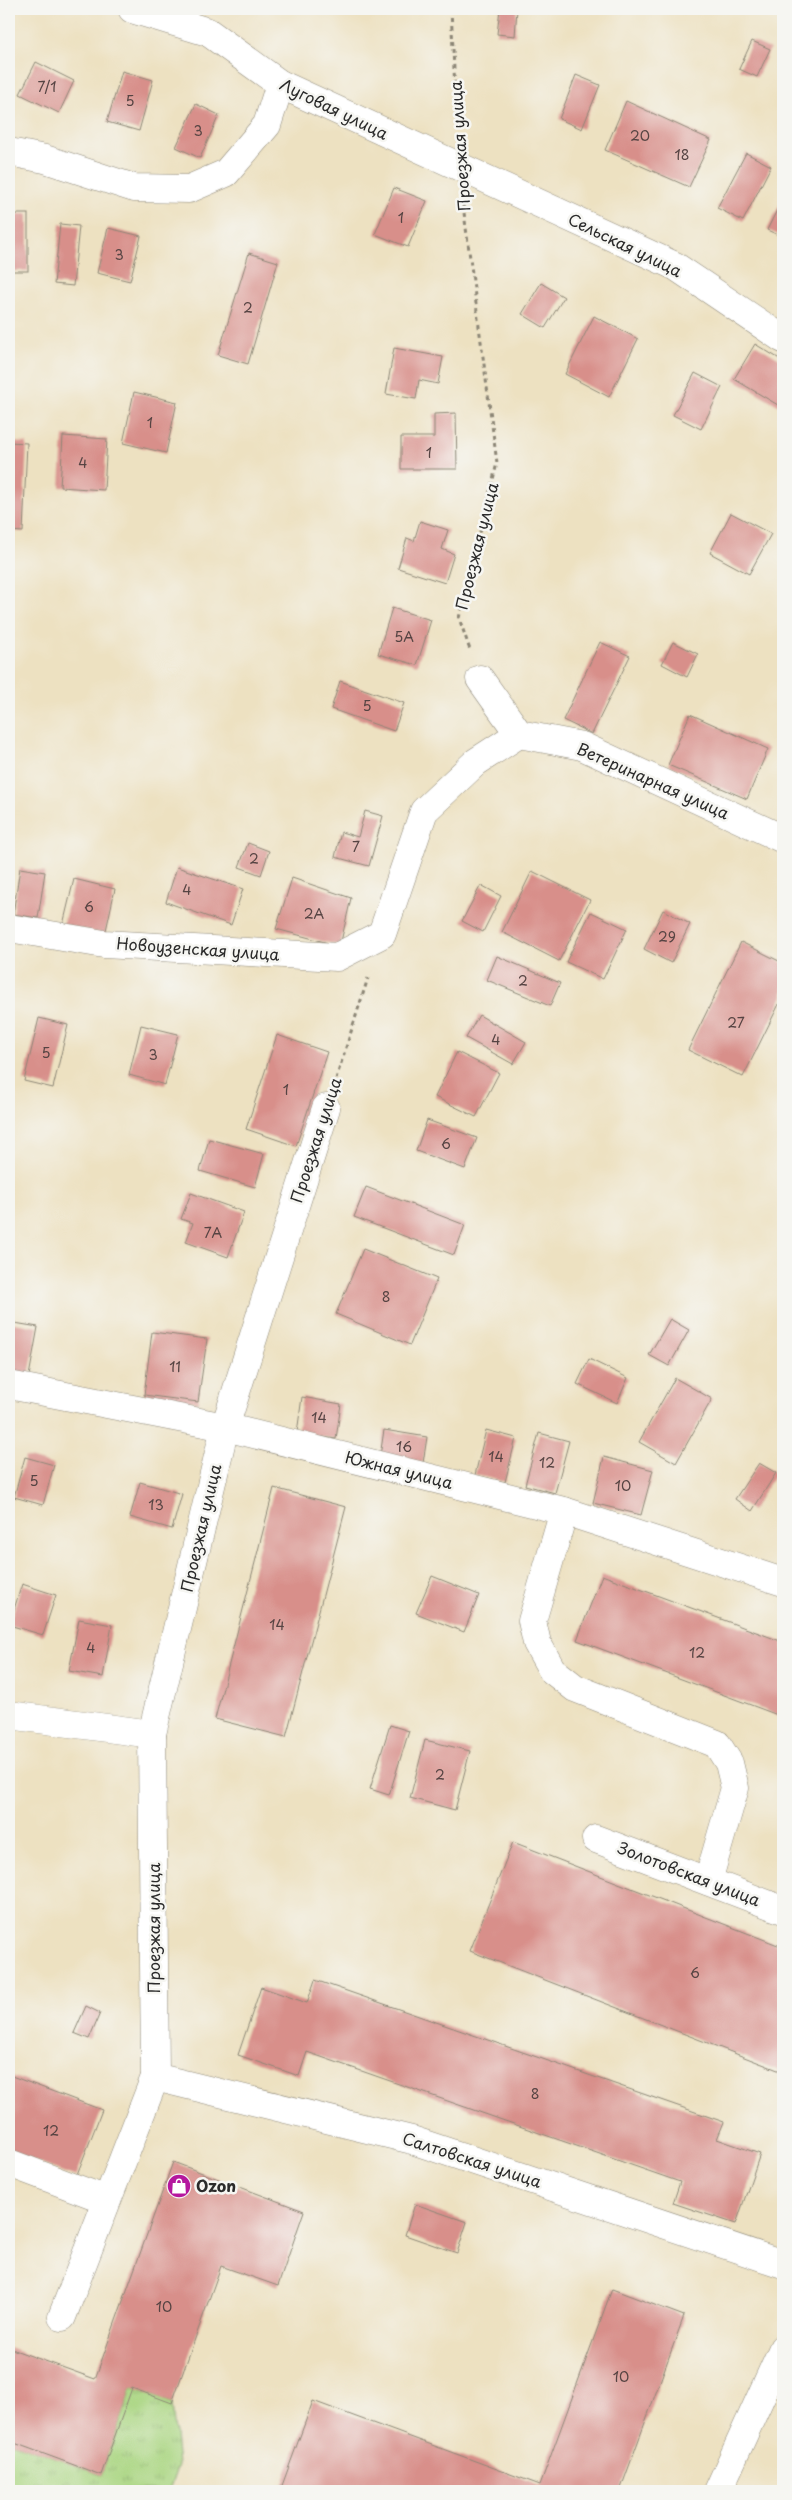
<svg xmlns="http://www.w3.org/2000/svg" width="792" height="2500" viewBox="0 0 792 2500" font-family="'Playpen Sans',sans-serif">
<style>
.grass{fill:url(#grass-tufts);stroke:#6a8056}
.building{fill:#d88f8a}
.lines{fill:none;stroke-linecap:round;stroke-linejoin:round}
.minor-casing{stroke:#8c8676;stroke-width:29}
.path{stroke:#8c8676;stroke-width:3;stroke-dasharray:4 4;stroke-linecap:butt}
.minor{stroke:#fff;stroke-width:28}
.labels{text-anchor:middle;stroke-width:5;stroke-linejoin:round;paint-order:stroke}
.number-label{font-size:14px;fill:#564443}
.street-label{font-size:16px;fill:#2b2b2b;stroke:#f6f6f2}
.poi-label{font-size:16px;font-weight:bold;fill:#2b2b2b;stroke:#f6f6f2;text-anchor:start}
</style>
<defs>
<pattern id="grass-tufts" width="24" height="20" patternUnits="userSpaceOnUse" patternTransform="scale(1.25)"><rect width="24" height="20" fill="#aad682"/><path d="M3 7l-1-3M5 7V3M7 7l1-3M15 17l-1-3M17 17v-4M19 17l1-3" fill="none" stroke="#92b870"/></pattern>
</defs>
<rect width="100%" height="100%" fill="#f6f6f2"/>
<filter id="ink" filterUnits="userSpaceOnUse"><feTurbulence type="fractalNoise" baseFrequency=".02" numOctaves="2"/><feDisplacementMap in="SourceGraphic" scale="10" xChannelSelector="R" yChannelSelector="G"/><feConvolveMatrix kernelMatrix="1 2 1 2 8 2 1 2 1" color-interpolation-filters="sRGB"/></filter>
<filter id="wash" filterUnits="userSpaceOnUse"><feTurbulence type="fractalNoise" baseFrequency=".0096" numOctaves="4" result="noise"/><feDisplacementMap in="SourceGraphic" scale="20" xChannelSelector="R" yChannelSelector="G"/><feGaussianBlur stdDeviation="1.12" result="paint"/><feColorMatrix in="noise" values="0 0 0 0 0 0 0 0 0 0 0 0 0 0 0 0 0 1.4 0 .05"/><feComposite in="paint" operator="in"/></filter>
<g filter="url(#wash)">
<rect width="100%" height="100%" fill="#ede1c1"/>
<path class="grass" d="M132,2388L172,2403L178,2465L169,2491H9V2441L101,2475Z"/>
<g id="blocks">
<g class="building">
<path d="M500,9H517L515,36L497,34Z"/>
<path d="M752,41L770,49L757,77L739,69Z"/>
<path d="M36,62L74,81L59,113L20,94Z"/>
<path d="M122,71L153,80L139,131L107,122Z"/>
<path d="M576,75L600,85L582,129L559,119Z"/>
<path d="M626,101L711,140L689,187L605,150Z"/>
<path d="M196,104L219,115L200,158L176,147Z"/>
<path d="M746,153L771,166L743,221L717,208Z"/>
<path d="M394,188L427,201L408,247L375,234Z"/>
<path d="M783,198V237L767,230Z"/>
<rect x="9" y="214" width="19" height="57"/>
<path d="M60,224L79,226L73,286L54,284Z"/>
<path d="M108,228L141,236L130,281L97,273Z"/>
<path d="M249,253L278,262L248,364L218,355Z"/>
<path d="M541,283L564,297L545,328L522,314Z"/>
<path d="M594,316L638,339L609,397L565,374Z"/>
<path d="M755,344L783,361V408L734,379Z"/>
<path d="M394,348L443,357L438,384L419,380L416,399L386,394Z"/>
<path d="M695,373L722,387L701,429L673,415Z"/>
<path d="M134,392L177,402L166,453L123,443Z"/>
<path d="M456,413L457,469H401V437H434V414Z"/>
<path d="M63,436L107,439L104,490L60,487Z"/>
<path d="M9,442L27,443L23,532L9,531Z"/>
<path d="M731,513L771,534L749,574L710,553Z"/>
<path d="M420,521L448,530L442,549L454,554L445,583L398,568L407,538L414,541Z"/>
<path d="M392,608L431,620L417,665L378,654Z"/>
<path d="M600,642L630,656L592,734L563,720Z"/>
<path d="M673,642L698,654L687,677L662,664Z"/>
<path d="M340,681L404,703L394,731L331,709Z"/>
<path d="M690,714L768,749L747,799L668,765Z"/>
<path d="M365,811L383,816L369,866L335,857L341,832L358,837Z"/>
<path d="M248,843L269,851L261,875L239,867Z"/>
<path d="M177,867L243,889L231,925L166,902Z"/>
<path d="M20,868L45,872L38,918L13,914Z"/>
<path d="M532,871L590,900L559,961L502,932Z"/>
<path d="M292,878L351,898L340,946L276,929Z"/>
<path d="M74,879L115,889L105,935L63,925Z"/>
<path d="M481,885L501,896L483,932L462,921Z"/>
<path d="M663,910L690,924L671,963L644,949Z"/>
<path d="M591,912L627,929L603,979L566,962Z"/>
<path d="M741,942L783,963V996L743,1077L688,1050Z"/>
<path d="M497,956L560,983L550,1006L487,980Z"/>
<path d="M479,1015L526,1042L513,1064L466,1038Z"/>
<path d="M39,1018L68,1025L53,1088L24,1081Z"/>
<path d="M141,1025L178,1034L165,1085L129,1075Z"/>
<path d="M277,1035L327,1052L296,1146L246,1129Z"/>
<path d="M457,1052L499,1073L476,1117L435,1097Z"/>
<path d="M427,1120L477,1138L465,1169L416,1151Z"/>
<path d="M209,1139L264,1154L255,1187L200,1171Z"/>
<path d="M366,1187L465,1225L454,1255L354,1217Z"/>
<path d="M191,1193L244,1212L228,1257L186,1242L193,1223L181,1219Z"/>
<path d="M363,1249L437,1279L410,1345L336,1314Z"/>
<path d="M670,1319L689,1330L669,1366L649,1355Z"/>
<path d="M9,1322L38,1327L29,1376L9,1372Z"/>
<path d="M152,1332L207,1339L198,1402L144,1395Z"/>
<path d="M589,1359L628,1378L617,1403L577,1384Z"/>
<path d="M675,1378L712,1399L676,1463L639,1442Z"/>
<path d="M302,1397L341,1404L336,1439L297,1433Z"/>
<path d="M384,1430L427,1437L423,1463L380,1456Z"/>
<path d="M486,1430L516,1438L505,1482L475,1475Z"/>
<path d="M539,1433L569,1441L555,1493L525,1485Z"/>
<path d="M25,1457L54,1465L43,1505L14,1497Z"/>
<path d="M604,1457L653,1470L641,1515L593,1503Z"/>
<path d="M759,1463L776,1473L752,1511L735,1499Z"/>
<path d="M140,1482L182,1494L172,1529L130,1517Z"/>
<path d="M274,1488L346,1507L286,1737L215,1719Z"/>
<path d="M602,1575L783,1642V1717L577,1640Z"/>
<path d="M432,1576L479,1595L464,1632L416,1613Z"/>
<path d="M22,1584L56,1595L43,1635L9,1625Z"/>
<path d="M79,1619L112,1625L103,1677L69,1671Z"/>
<path d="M390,1725L409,1731L389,1795L370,1789Z"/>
<path d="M425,1740L470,1751L455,1810L410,1798Z"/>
<path d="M513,1842L783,1947V2072L470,1951Z"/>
<path d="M315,1980L724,2122L717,2139L760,2154L736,2224L673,2203L680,2182L307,2052L299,2076L238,2055L261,1987L307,2003Z"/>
<path d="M86,2006L100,2013L89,2039L74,2033Z"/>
<path d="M9,2075L102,2110L76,2177L9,2152Z"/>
<path d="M173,2162L304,2211L278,2286L221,2266L172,2403L132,2388L101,2475L9,2441V2348L95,2379Z"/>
<path d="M415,2204L467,2222L457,2253L405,2235Z"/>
<path d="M612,2289L684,2316L620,2491H379L361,2485L359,2491H280L313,2401L540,2485Z"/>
</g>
</g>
</g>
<g filter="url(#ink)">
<use href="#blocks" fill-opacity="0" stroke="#8c8676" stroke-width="1"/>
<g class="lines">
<g class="minor-casing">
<g id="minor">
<path d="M132,9L208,32L280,84L675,266L783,339"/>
<path d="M9,152L45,159L134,188L189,189L226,173L267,125L280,84"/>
<path d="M519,734L582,746L783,839"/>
<path d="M9,928L104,944L337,957L382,934L424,811L476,762L519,734L480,679"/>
<path d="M9,1385L225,1427L564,1511L783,1582"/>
<path d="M564,1511L532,1621L537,1643L552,1670L575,1688L717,1744L729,1763L735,1788L708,1881"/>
<path d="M9,1715L152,1734"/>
<path d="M596,1839L783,1910"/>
<path d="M155,2077L412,2140L783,2264"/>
<path d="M9,2163L107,2200"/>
<path d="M62,2317L155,2077L152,1734L225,1427L326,1108"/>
<path d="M718,2491L783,2348"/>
</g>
</g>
<g class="path">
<path d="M451,9L457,129"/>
<path d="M463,205L497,463L459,618L470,650"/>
<path d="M336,1079L368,978"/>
</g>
<use href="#minor" class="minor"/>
</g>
</g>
<defs>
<g id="shop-disc" transform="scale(1.25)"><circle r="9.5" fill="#b5179e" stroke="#f6f6f2"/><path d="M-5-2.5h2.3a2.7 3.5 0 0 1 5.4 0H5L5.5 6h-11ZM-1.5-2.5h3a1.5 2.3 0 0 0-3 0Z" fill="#fff"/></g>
</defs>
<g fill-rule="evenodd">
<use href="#shop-disc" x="179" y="2186"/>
</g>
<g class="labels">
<g class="number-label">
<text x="47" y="92">7/1</text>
<text x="130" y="106">5</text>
<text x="198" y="136">3</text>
<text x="640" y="141">20</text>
<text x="682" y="160">18</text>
<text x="401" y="223">1</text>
<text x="119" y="260">3</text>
<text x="248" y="313">2</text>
<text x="150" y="428">1</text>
<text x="429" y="458">1</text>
<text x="83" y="468">4</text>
<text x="404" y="642">5А</text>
<text x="367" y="711">5</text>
<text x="356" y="852">7</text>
<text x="254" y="864">2</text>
<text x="187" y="895">4</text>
<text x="89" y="912">6</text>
<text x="314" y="919">2А</text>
<text x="667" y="942">29</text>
<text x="523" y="986">2</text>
<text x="736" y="1028">27</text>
<text x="496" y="1045">4</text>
<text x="46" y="1058">5</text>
<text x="153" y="1060">3</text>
<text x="286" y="1095">1</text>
<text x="446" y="1149">6</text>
<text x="213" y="1238">7А</text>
<text x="386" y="1302">8</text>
<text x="175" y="1372">11</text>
<text x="319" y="1423">14</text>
<text x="404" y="1452">16</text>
<text x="496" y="1462">14</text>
<text x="547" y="1468">12</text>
<text x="34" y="1486">5</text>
<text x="623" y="1491">10</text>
<text x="156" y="1510">13</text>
<text x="277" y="1630">14</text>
<text x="91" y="1653">4</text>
<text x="697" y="1658">12</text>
<text x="440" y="1780">2</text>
<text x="695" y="1978">6</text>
<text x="535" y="2099">8</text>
<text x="51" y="2136">12</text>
<text x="164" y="2312">10</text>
<text x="621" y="2382">10</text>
</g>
<g class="street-label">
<text transform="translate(334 109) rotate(26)" y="6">Луговая улица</text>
<text transform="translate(460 146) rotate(-94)" y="6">Проезжая улица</text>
<text transform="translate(625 245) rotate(26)" y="6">Сельская улица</text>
<text transform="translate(477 546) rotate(-76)" y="6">Проезжая улица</text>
<text transform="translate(653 781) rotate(24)" y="6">Ветеринарная улица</text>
<text transform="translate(198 949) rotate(4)" y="6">Новоузенская улица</text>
<text transform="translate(316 1140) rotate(-72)" y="6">Проезжая улица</text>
<text transform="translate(399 1470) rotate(14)" y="6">Южная улица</text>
<text transform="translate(201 1528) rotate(-77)" y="6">Проезжая улица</text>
<text transform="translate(689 1874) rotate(21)" y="6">Золотовская улица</text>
<text transform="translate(154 1928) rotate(-90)" y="6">Проезжая улица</text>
<text transform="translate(472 2160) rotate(18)" y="6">Салтовская улица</text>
</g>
<g class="poi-label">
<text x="196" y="2192">Ozon</text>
</g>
</g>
<rect width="792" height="2500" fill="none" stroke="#f6f6f2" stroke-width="30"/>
</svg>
